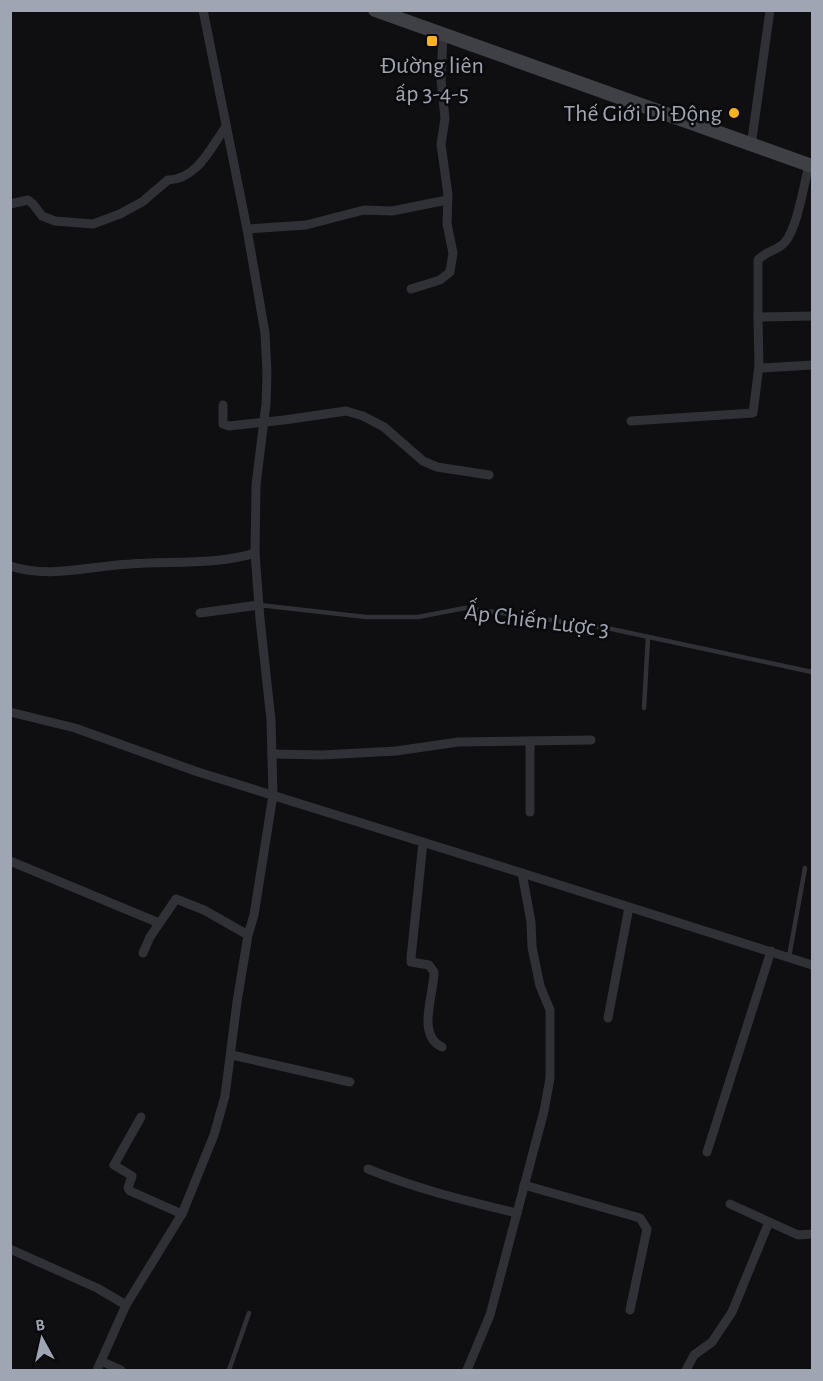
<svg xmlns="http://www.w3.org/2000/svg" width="823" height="1381" viewBox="0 0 823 1381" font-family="'Alegreya Sans',sans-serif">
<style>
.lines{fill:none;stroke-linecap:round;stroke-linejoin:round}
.service{stroke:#303136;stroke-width:4.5}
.minor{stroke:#303136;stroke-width:9}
.secondary{stroke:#3e4046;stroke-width:14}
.poi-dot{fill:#ffb219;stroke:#0a0a0c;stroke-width:2}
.labels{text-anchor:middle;stroke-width:5;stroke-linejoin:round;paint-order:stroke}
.poi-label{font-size:24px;fill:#9fa5b3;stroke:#0a0a0c}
.street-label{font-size:24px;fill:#9fa5b3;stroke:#0a0a0c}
</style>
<rect width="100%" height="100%" fill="#0f0f11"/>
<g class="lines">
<g class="service">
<path d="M259,605L366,617H418L465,608L607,628L812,672"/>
<path d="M644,708L648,637"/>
<path d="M789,957L805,868"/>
<path d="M229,1370L249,1313"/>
</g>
<g class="minor">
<path d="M751,146L770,10"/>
<path d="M809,165C804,184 797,229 785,242C778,251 767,250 758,260V317L812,316"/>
<path d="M10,204L28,200L33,204L42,216L55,221L93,224L120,214L142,202L168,180C197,179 210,149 225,128"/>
<path d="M247,229L306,225L364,210L392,211L447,200"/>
<path d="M411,289L440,280L450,272L453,253L447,224L448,195L441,144L445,119L441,79L443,35"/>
<path d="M758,317L759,366L762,368L812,365"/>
<path d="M223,405V424L229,426L284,420L346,411L363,416L384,427L423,461L437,467L489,475"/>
<path d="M631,421L753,413L759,366"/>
<path d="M10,566C50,579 89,566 130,564C171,561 216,565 255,553"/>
<path d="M200,613L259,605"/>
<path d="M10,712L75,728L198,772L522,873L531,922L532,947L540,986L550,1010V1078L544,1111L490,1315L467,1370"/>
<path d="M272,754L322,755L396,751L458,742L591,740"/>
<path d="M530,812V741"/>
<path d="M423,842L411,958V962L429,965L434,972C434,995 416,1035 442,1047"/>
<path d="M10,861L159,923"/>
<path d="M522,873L812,965"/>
<path d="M143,953L150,937L176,899L204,910L248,935"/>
<path d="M608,1018L629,907"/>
<path d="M232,1055L350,1082"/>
<path d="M141,1117L114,1165L132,1176L128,1188L130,1191L182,1214"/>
<path d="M707,1152L771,951"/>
<path d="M368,1169C417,1189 466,1201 517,1213"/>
<path d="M524,1185L640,1218L647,1229L630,1310"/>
<path d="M730,1204L798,1235L812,1234"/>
<path d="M10,1249L97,1288L126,1305"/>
<path d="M101,1361L121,1370"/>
<path d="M97,1370L126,1305L182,1214L214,1135L225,1096L237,1002L248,935L254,915L273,795L271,720L260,619L255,553L256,485L266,404L267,373L265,333L247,229L203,10"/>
<path d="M686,1370L694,1355L712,1342L732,1312L769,1222"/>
</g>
<path class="secondary" d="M375,10L812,166"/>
</g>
<g class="poi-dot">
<rect x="426" y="35" width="12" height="12" rx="3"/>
<circle cx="734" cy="113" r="6"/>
</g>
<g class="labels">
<g class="poi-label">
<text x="432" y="73">Đường liên<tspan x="432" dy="28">ấp 3-4-5</tspan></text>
<text x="722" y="121" text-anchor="end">Thế Giới Di Động</text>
</g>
<g class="street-label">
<text transform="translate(537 620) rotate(7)" y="8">Ấp Chiến Lược 3</text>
</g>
</g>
<rect width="823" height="1381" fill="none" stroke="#9fa5b3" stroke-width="24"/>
<g transform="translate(42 1339) rotate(352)" stroke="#0a0a0c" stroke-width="4.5" paint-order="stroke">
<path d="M0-4.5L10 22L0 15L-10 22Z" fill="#9fa5b3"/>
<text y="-9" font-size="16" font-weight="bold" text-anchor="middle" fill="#9fa5b3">B</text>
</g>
</svg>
